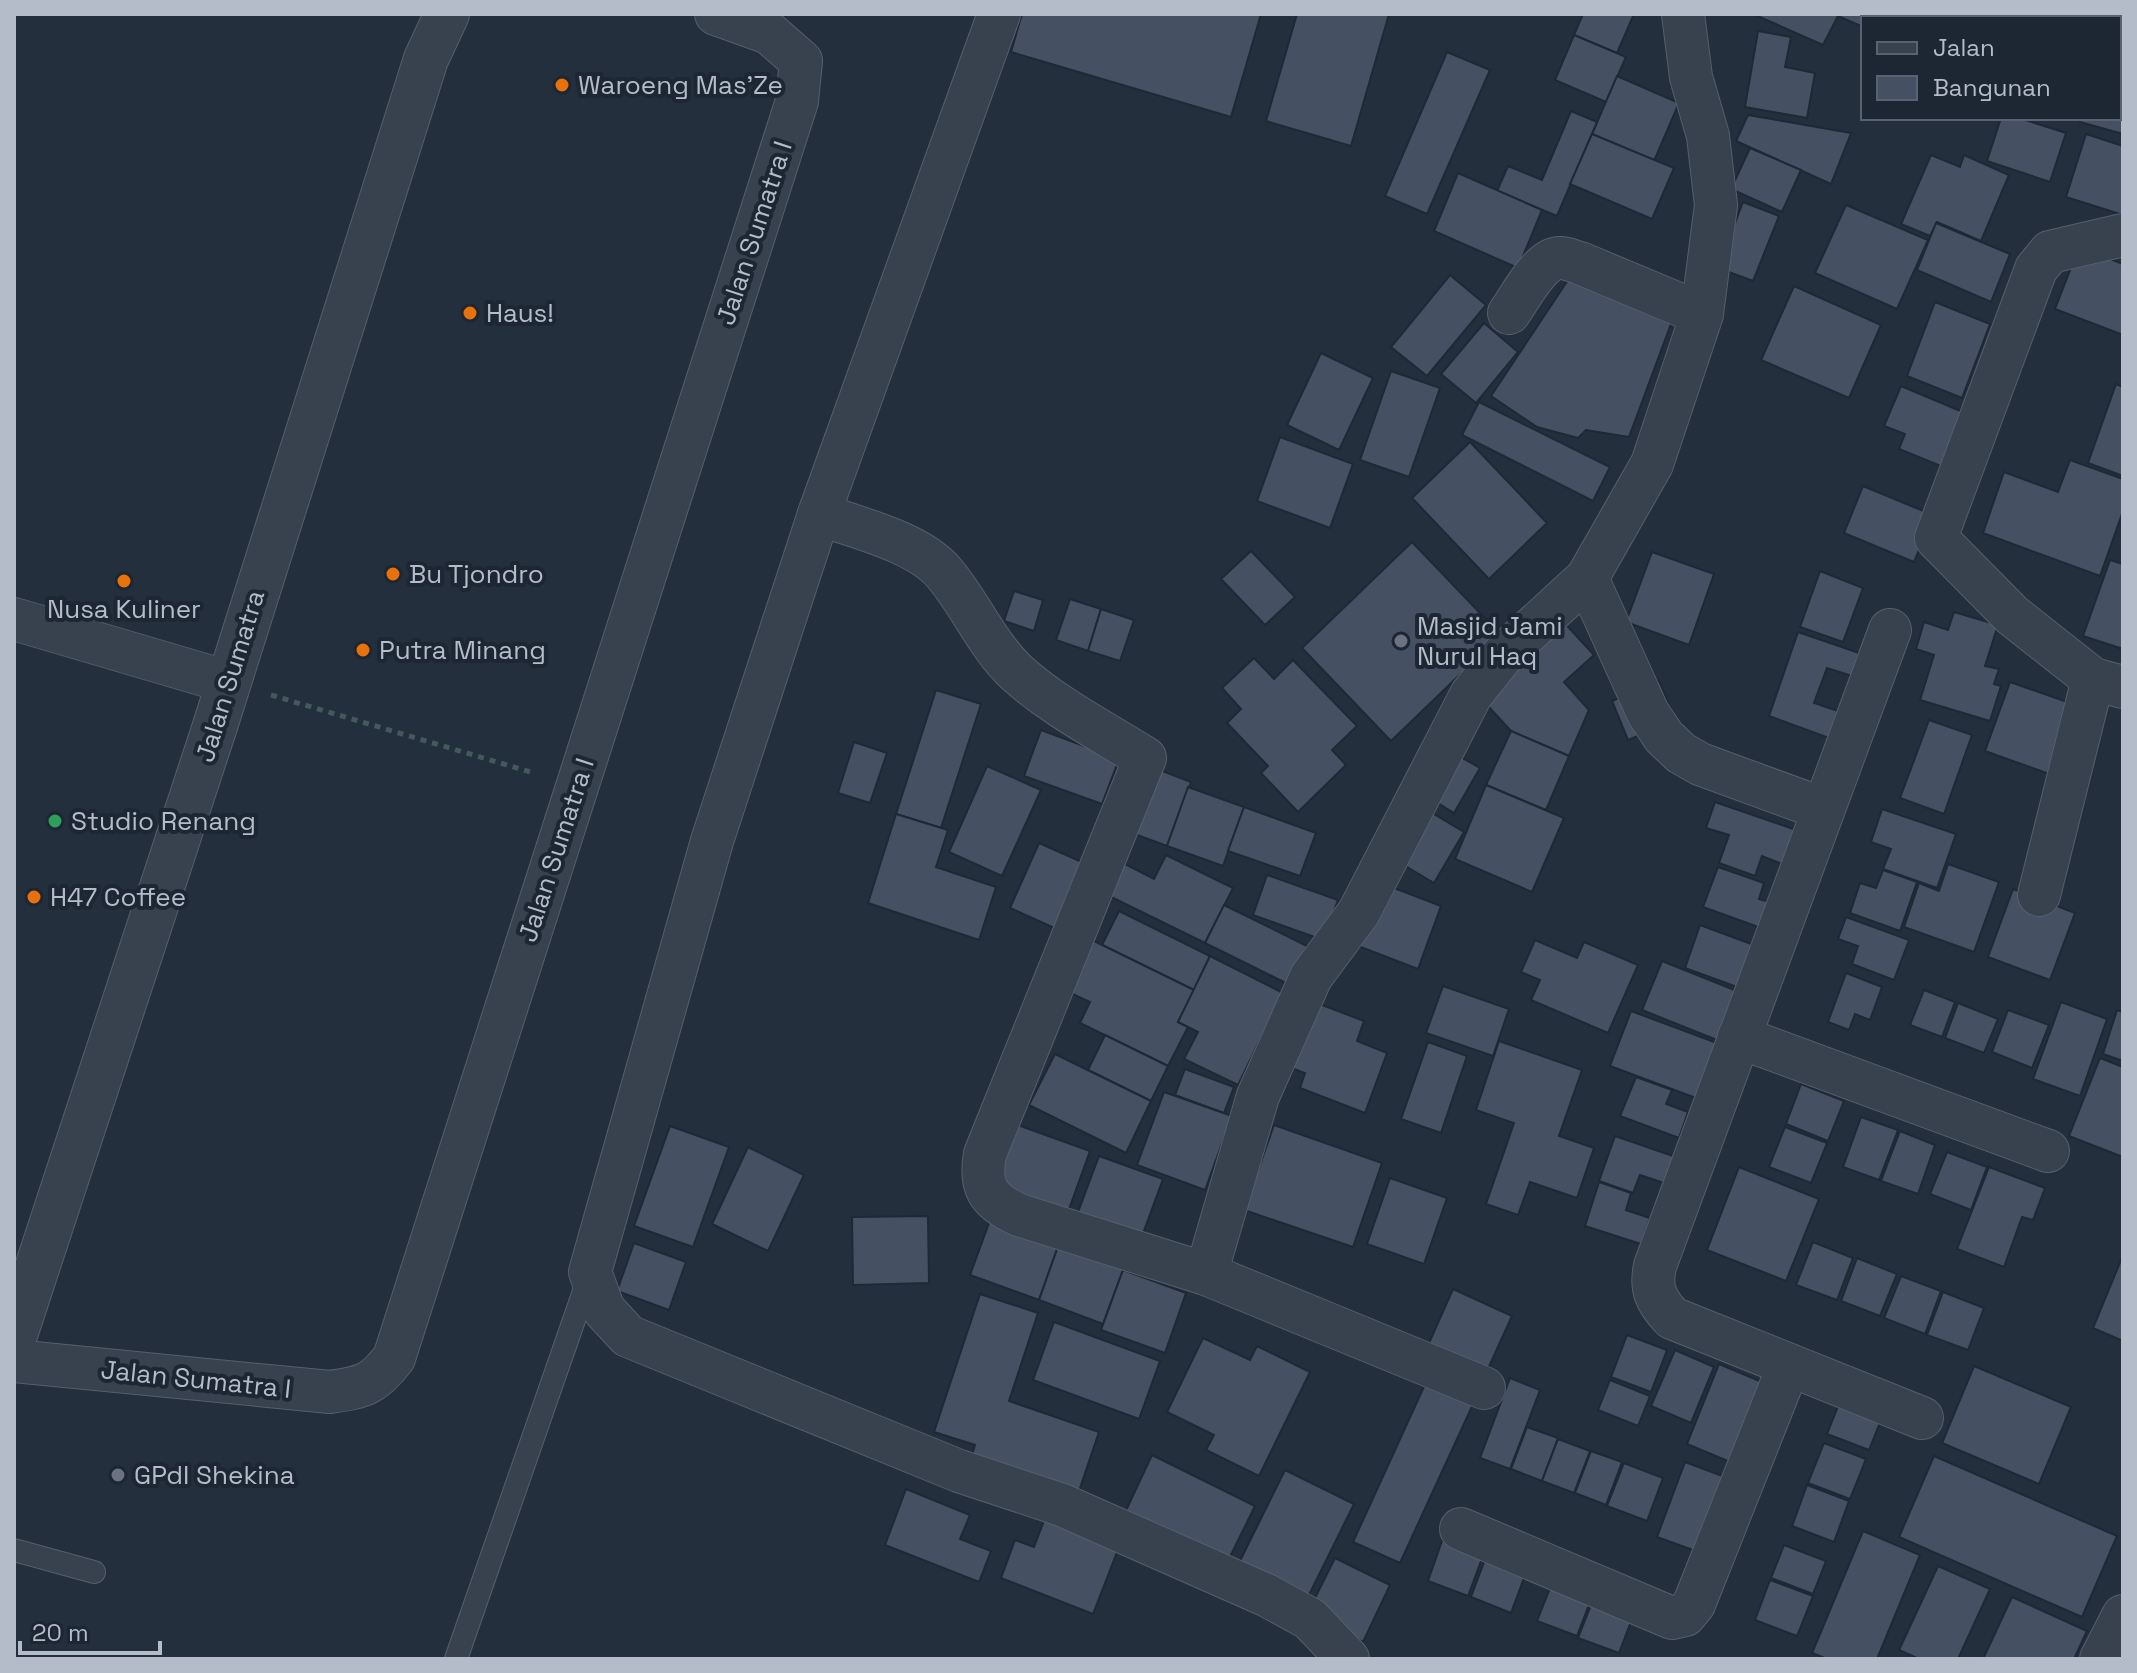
<svg xmlns="http://www.w3.org/2000/svg" width="2137" height="1673" viewBox="0 0 2137 1673" font-family="'Space Grotesk',sans-serif">
<style>
.building{fill:#455162;stroke:#1f2835;stroke-width:2}
.lines{fill:none;stroke-linecap:round;stroke-linejoin:round}
.service-casing{stroke:#565f6c;stroke-width:24}
.minor-casing{stroke:#565f6c;stroke-width:44}
.tertiary-casing{stroke:#565f6c;stroke-width:46}
.path{stroke:#44595c;stroke-width:5;stroke-dasharray:6 6;stroke-linecap:butt}
.service{stroke:#38414e;stroke-width:22}
.minor{stroke:#38414e;stroke-width:42}
.tertiary{stroke:#38414e;stroke-width:44}
.food-dot{fill:#e8710a;stroke:#1d2633;stroke-width:3}
.worship-dot{fill:#6b7280;stroke:#1d2633;stroke-width:3}
.leisure-dot{fill:#2e9e5b;stroke:#1d2633;stroke-width:3}
.labels{text-anchor:middle;stroke-width:8;stroke-linejoin:round;paint-order:stroke}
.poi-label{font-size:26px;fill:#b4bcc9;stroke:#1d2633;text-anchor:start}
.street-label{font-size:26px;fill:#b4bcc9;stroke:#1d2633}
</style>
<rect width="100%" height="100%" fill="#242f3e"/>
<g class="building">
<path d="M1022,14H1261L1231,117L1011,52Z"/>
<path d="M1297,14H1389L1351,146L1266,121Z"/>
<path d="M1583,14H1634L1617,53L1574,35Z"/>
<path d="M1753,14H1837L1838,16L1823,45Z"/>
<path d="M1839,14H1904L1902,18H1863V27L1838,16Z"/>
<path d="M1919,14H1980L1978,18H1929Z"/>
<path d="M2002,14H2040L2039,18H2001Z"/>
<path d="M2042,14H2104L2102,18H2041Z"/>
<path d="M2110,14H2123V134L2080,122L2081,118H2119V18H2109Z"/>
<path d="M1758,31L1791,37L1785,67L1815,73L1807,118L1745,107Z"/>
<path d="M1574,35L1626,57L1606,102L1555,80Z"/>
<path d="M1447,52L1490,70L1427,214L1385,196Z"/>
<path d="M1617,76L1679,103L1654,161L1592,134Z"/>
<path d="M1571,111L1597,122L1557,216L1497,191L1508,166L1542,180Z"/>
<path d="M1748,115L1851,133L1831,184L1736,141Z"/>
<path d="M2001,118H2019L2066,133L2050,182L1987,161Z"/>
<path d="M1592,134L1674,168L1652,219L1570,184Z"/>
<path d="M2086,134L2123,146V215L2066,197Z"/>
<path d="M1750,148L1801,170L1782,212L1731,189Z"/>
<path d="M1931,155L1960,167L1964,155L2009,175L1981,241L1937,222L1930,236L1901,224Z"/>
<path d="M1458,173L1542,210L1518,268L1434,231Z"/>
<path d="M1743,202L1779,216L1753,281L1718,268Z"/>
<path d="M1846,205L1928,240L1897,309L1815,273Z"/>
<path d="M1936,223L2010,254L1991,302L1917,270Z"/>
<path d="M2079,247L2123,264V335L2055,309Z"/>
<path d="M1572,274L1675,313L1629,437L1586,430L1578,438L1537,427L1491,396Z"/>
<path d="M1450,275L1486,305L1427,376L1391,347Z"/>
<path d="M1794,286L1881,325L1849,398L1761,360Z"/>
<path d="M1935,302L1990,324L1962,398L1907,376Z"/>
<path d="M1484,323L1518,352L1476,403L1441,374Z"/>
<path d="M1321,353L1373,378L1339,450L1287,425Z"/>
<path d="M1391,371L1440,388L1409,477L1360,460Z"/>
<path d="M2116,384L2123,387V476L2088,463Z"/>
<path d="M1901,386L1970,415L1948,469L1899,449L1905,434L1884,426Z"/>
<path d="M1479,402L1610,467L1593,501L1462,435Z"/>
<path d="M1280,437L1353,464L1330,528L1257,501Z"/>
<path d="M1470,442L1547,523L1489,579L1412,498Z"/>
<path d="M2070,460L2123,479V511L2100,576L1983,533L2004,472L2058,492Z"/>
<path d="M1863,486L1933,515L1914,562L1844,533Z"/>
<path d="M1412,542L1501,635L1391,741L1302,648Z"/>
<path d="M1251,551L1295,597L1265,625L1221,579Z"/>
<path d="M1652,552L1714,574L1689,645L1626,622Z"/>
<path d="M2110,560L2123,564V649L2083,636Z"/>
<path d="M1820,571L1863,588L1843,642L1800,627Z"/>
<path d="M1014,591L1043,600L1034,631L1004,621Z"/>
<path d="M1070,599L1101,609L1088,651L1056,640Z"/>
<path d="M1101,609L1134,620L1120,661L1088,651Z"/>
<path d="M1954,612L1998,625L1985,666L1999,669L1994,684L2001,686L1990,721L1920,700L1934,655L1916,649L1924,622L1948,630Z"/>
<path d="M1559,617L1594,655L1564,682L1589,710L1569,756L1511,731L1476,693Z"/>
<path d="M1798,632L1859,653L1852,676L1827,668L1814,703L1838,711L1829,738L1769,716Z"/>
<path d="M1254,658L1274,679L1293,660L1357,726L1332,750L1346,765L1298,812L1261,773L1268,766L1227,723L1241,709L1222,688Z"/>
<path d="M1659,681L1676,720L1628,740L1612,701Z"/>
<path d="M2010,682L2076,705L2052,775L1985,751Z"/>
<path d="M936,690L981,704L941,828L896,814Z"/>
<path d="M1929,720L1972,735L1944,814L1900,798Z"/>
<path d="M1041,730L1119,759L1102,804L1024,776Z"/>
<path d="M1511,731L1569,756L1546,810L1486,785Z"/>
<path d="M854,742L887,753L870,803L838,793Z"/>
<path d="M1450,751L1480,768L1454,813L1425,795Z"/>
<path d="M987,766L1041,790L1002,876L949,852Z"/>
<path d="M1152,767L1191,782L1167,846L1129,832Z"/>
<path d="M1486,785L1564,818L1532,892L1455,859Z"/>
<path d="M1188,787L1244,807L1223,866L1167,846Z"/>
<path d="M1715,802L1799,831L1787,866L1762,856L1755,876L1719,863L1729,835L1706,828Z"/>
<path d="M1244,807L1316,833L1300,876L1228,851Z"/>
<path d="M1422,807L1464,832L1434,883L1392,858Z"/>
<path d="M1882,809L1956,834L1937,888L1883,869L1891,849L1871,842Z"/>
<path d="M896,814L948,830L936,867L996,887L979,940L868,903Z"/>
<path d="M1039,843L1091,866L1063,932L1010,908Z"/>
<path d="M1166,855L1233,888L1205,943L1103,893L1119,861L1154,879Z"/>
<path d="M1948,864L1999,882L1974,952L1904,927L1919,883L1939,891Z"/>
<path d="M1718,867L1764,883L1759,899L1770,902L1761,928L1703,907Z"/>
<path d="M1883,870L1917,882L1900,931L1850,913L1860,883L1876,888Z"/>
<path d="M1267,875L1338,900L1323,940L1253,915Z"/>
<path d="M1381,883L1441,906L1418,969L1358,946Z"/>
<path d="M2013,889L2075,913L2050,980L1988,957Z"/>
<path d="M1224,905L1313,949L1294,987L1205,943Z"/>
<path d="M1119,911L1210,956L1194,990L1102,945Z"/>
<path d="M1846,917L1909,940L1894,980L1852,964L1858,946L1838,939Z"/>
<path d="M1700,925L1754,945L1748,991L1685,968Z"/>
<path d="M1092,940L1194,990L1178,1022L1188,1027L1168,1066L1080,1023L1090,1002L1066,991Z"/>
<path d="M1535,940L1577,958L1584,942L1638,965L1608,1033L1531,1000L1540,980L1521,972Z"/>
<path d="M1210,956L1283,993L1238,1085L1184,1059L1198,1032L1178,1022Z"/>
<path d="M1662,961L1747,995L1727,1044L1642,1010Z"/>
<path d="M1846,973L1882,987L1870,1020L1855,1014L1849,1030L1828,1022Z"/>
<path d="M1443,986L1509,1009L1493,1056L1426,1033Z"/>
<path d="M1924,990L1955,1002L1942,1037L1910,1025Z"/>
<path d="M1309,1000L1364,1021L1357,1041L1387,1053L1365,1113L1300,1088L1305,1073L1283,1065Z"/>
<path d="M2061,1002L2107,1019L2080,1096L2033,1079Z"/>
<path d="M1958,1003L1998,1019L1984,1053L1945,1038Z"/>
<path d="M2008,1010L2049,1025L2032,1068L1992,1052Z"/>
<path d="M2117,1010L2123,1012V1061L2103,1054Z"/>
<path d="M1631,1011L1725,1046L1704,1101L1610,1066Z"/>
<path d="M1105,1035L1168,1066L1151,1101L1088,1070Z"/>
<path d="M1499,1041L1582,1070L1559,1136L1594,1148L1577,1198L1530,1182L1518,1215L1486,1204L1514,1123L1476,1110Z"/>
<path d="M1428,1042L1467,1056L1441,1133L1401,1119Z"/>
<path d="M1055,1054L1151,1101L1126,1153L1029,1105Z"/>
<path d="M2100,1058L2123,1067V1157L2069,1136Z"/>
<path d="M1185,1069L1234,1087L1224,1113L1175,1095Z"/>
<path d="M1636,1077L1672,1090L1666,1104L1688,1112L1679,1138L1620,1116Z"/>
<path d="M1801,1084L1844,1101L1828,1141L1786,1124Z"/>
<path d="M1164,1092L1232,1116L1205,1190L1137,1165Z"/>
<path d="M1861,1117L1898,1130L1879,1180L1843,1167Z"/>
<path d="M1015,1124L1090,1151L1064,1223L992,1188Z"/>
<path d="M1274,1125L1382,1163L1353,1247L1244,1210Z"/>
<path d="M670,1126L729,1147L693,1247L634,1226Z"/>
<path d="M1785,1127L1827,1143L1811,1183L1769,1167Z"/>
<path d="M1900,1131L1935,1145L1918,1194L1881,1181Z"/>
<path d="M1615,1136L1676,1157L1667,1184L1640,1175L1633,1193L1599,1181Z"/>
<path d="M748,1147L804,1175L768,1251L712,1224Z"/>
<path d="M1947,1152L1987,1167L1971,1210L1930,1194Z"/>
<path d="M1099,1156L1163,1179L1138,1247L1074,1223Z"/>
<path d="M1739,1167L1819,1199L1786,1281L1707,1250Z"/>
<path d="M1989,1167L2045,1188L2033,1220L2022,1217L2004,1267L1957,1249Z"/>
<path d="M1390,1178L1447,1198L1424,1264L1367,1244Z"/>
<path d="M1599,1182L1631,1193L1626,1210L1650,1218L1641,1244L1585,1226Z"/>
<path d="M993,1212L1061,1238L1039,1300L970,1275Z"/>
<path d="M928,1216L929,1283L853,1285L852,1217Z"/>
<path d="M1061,1238L1129,1254L1103,1324L1039,1300Z"/>
<path d="M1813,1242L1853,1258L1837,1300L1796,1285Z"/>
<path d="M634,1243L686,1262L669,1310L617,1291Z"/>
<path d="M1857,1258L1897,1274L1880,1316L1841,1301Z"/>
<path d="M2121,1260L2123,1261V1341L2093,1328Z"/>
<path d="M1123,1270L1186,1293L1165,1353L1101,1330Z"/>
<path d="M1901,1276L1941,1291L1925,1334L1884,1318Z"/>
<path d="M1453,1289L1512,1316L1487,1371L1429,1343Z"/>
<path d="M1943,1292L1984,1308L1968,1350L1927,1335Z"/>
<path d="M980,1294L1038,1313L1009,1401L1099,1432L1076,1500L969,1465L975,1445L934,1432Z"/>
<path d="M1054,1322L1160,1361L1139,1419L1033,1380Z"/>
<path d="M1627,1335L1667,1350L1651,1392L1611,1377Z"/>
<path d="M1203,1338L1250,1360L1257,1346L1310,1372L1259,1476L1206,1450L1214,1435L1167,1412Z"/>
<path d="M1675,1350L1714,1367L1691,1423L1651,1406Z"/>
<path d="M1719,1364L1762,1382L1730,1462L1687,1444Z"/>
<path d="M1974,1366L2071,1407L2039,1484L1942,1443Z"/>
<path d="M1510,1378L1540,1390L1510,1469L1480,1458Z"/>
<path d="M1427,1380L1474,1402L1400,1563L1353,1542Z"/>
<path d="M1610,1380L1650,1396L1638,1426L1598,1410Z"/>
<path d="M1843,1394L1885,1410L1869,1450L1827,1434Z"/>
<path d="M1527,1427L1558,1438L1542,1481L1511,1469Z"/>
<path d="M1558,1439L1590,1451L1574,1493L1542,1481Z"/>
<path d="M1824,1443L1866,1459L1850,1499L1808,1483Z"/>
<path d="M1591,1451L1622,1462L1606,1505L1575,1493Z"/>
<path d="M1152,1455L1255,1506L1223,1571L1121,1521Z"/>
<path d="M1934,1456L2117,1536L2082,1617L1899,1537Z"/>
<path d="M1685,1462L1728,1478L1701,1553L1657,1537Z"/>
<path d="M1624,1463L1663,1478L1647,1521L1607,1506Z"/>
<path d="M1285,1470L1354,1504L1303,1607L1234,1573Z"/>
<path d="M1807,1485L1849,1501L1834,1542L1792,1526Z"/>
<path d="M906,1489L970,1515L960,1539L991,1551L979,1582L885,1545Z"/>
<path d="M1045,1518L1119,1547L1093,1614L1001,1578L1015,1540L1034,1547Z"/>
<path d="M1863,1531L1920,1555L1877,1659H1827L1812,1653Z"/>
<path d="M1443,1538L1484,1553L1468,1596L1428,1581Z"/>
<path d="M1784,1545L1826,1561L1813,1594L1771,1578Z"/>
<path d="M1487,1554L1527,1570L1511,1613L1471,1597Z"/>
<path d="M1335,1558L1390,1585L1363,1642L1307,1614Z"/>
<path d="M1938,1566L1990,1589L1958,1659H1919L1899,1650Z"/>
<path d="M1554,1578L1593,1594L1577,1636L1537,1621Z"/>
<path d="M1770,1580L1813,1596L1797,1636L1755,1620Z"/>
<path d="M1595,1595L1635,1611L1619,1653L1578,1638Z"/>
<path d="M2012,1597L2087,1631L2074,1659H1983Z"/>
</g>
<g class="lines">
<g class="service-casing">
<g id="service">
<path d="M14,1550L94,1572"/>
<path d="M456,1659L589,1277"/>
</g>
</g>
<g class="minor-casing">
<g id="minor">
<path d="M999,14L819,514L712,841L590,1272L604,1310L628,1336L959,1471L1062,1505L1266,1595L1310,1619L1348,1659"/>
<path d="M2123,235L2050,252L2036,269L1936,538L2012,615L2093,679L2123,687"/>
<path d="M1509,313C1520,298 1541,256 1561,258C1567,258 1575,262 1580,263L1702,314"/>
<path d="M819,514C857,528 919,542 945,574C971,605 987,645 1017,673C1055,707 1102,731 1145,758L985,1154C979,1187 988,1201 1019,1215L1206,1274L1484,1388"/>
<path d="M1587,578L1648,713L1664,737L1681,753L1700,764L1823,809"/>
<path d="M14,619L228,682"/>
<path d="M1890,630L1655,1266C1650,1289 1656,1301 1672,1318L1922,1418"/>
<path d="M2039,895L2093,679"/>
<path d="M1739,1037L2048,1151"/>
<path d="M1206,1274L1258,1096L1311,977L1359,912L1471,695L1502,656L1587,578L1652,464L1702,314L1716,205L1708,136L1691,77L1683,14"/>
<path d="M14,1361L330,1392C364,1387 373,1385 394,1358L797,101L801,61L769,33L716,14"/>
<path d="M1461,1529L1672,1618L1685,1615L1694,1604L1789,1365"/>
<path d="M2101,1659L2123,1616"/>
</g>
</g>
<g class="tertiary-casing">
<path id="tertiary" d="M14,1338L216,723L426,59L447,14"/>
</g>
<path class="path" d="M271,695L534,773"/>
<use href="#service" class="service"/>
<use href="#minor" class="minor"/>
<use href="#tertiary" class="tertiary"/>
</g>
<g class="food-dot">
<circle cx="562" cy="85" r="8"/>
<circle cx="470" cy="313" r="8"/>
<circle cx="393" cy="574" r="8"/>
<circle cx="124" cy="581" r="8"/>
<circle cx="363" cy="650" r="8"/>
<circle cx="34" cy="897" r="8"/>
</g>
<g class="worship-dot">
<circle cx="1401" cy="641" r="8"/>
<circle cx="118" cy="1475" r="8"/>
</g>
<circle class="leisure-dot" cx="55" cy="821" r="8"/>
<g class="labels">
<g class="poi-label">
<text x="578" y="94">Waroeng Mas'Ze</text>
<text x="486" y="322">Haus!</text>
<text x="409" y="583">Bu Tjondro</text>
<text x="124" y="618" text-anchor="middle">Nusa Kuliner</text>
<text x="1417" y="635">Masjid Jami<tspan x="1417" dy="30">Nurul Haq</tspan></text>
<text x="379" y="659">Putra Minang</text>
<text x="71" y="830">Studio Renang</text>
<text x="50" y="906">H47 Coffee</text>
<text x="134" y="1484">GPdI Shekina</text>
</g>
<g class="street-label">
<text transform="translate(754 233) rotate(-72)" y="9">Jalan Sumatra I</text>
<text transform="translate(230 676) rotate(-73)" y="9">Jalan Sumatra</text>
<text transform="translate(556 850) rotate(-72)" y="9">Jalan Sumatra I</text>
<text transform="translate(196 1379) rotate(6)" y="9">Jalan Sumatra I</text>
</g>
</g>
<rect width="2137" height="1673" fill="none" stroke="#b4bcc9" stroke-width="32"/>
<rect x="1861" y="16" width="260" height="104" fill="#1d2633" stroke="#59626f" stroke-width="2"/>
<rect x="1877" y="42" width="40" height="12" fill="#38414e" stroke="#59626f" stroke-width="2"/>
<text x="1933" y="56" font-size="24" fill="#b4bcc9">Jalan</text>
<rect x="1877" y="76" width="40" height="24" fill="#455162" stroke="#59626f" stroke-width="2"/>
<text x="1933" y="96" font-size="24" fill="#b4bcc9">Bangunan</text>
<path d="M20 1641v12h140v-12" fill="none" stroke="#b4bcc9" stroke-width="4"/>
<text x="32" y="1641" font-size="24" fill="#b4bcc9" stroke="#1d2633" stroke-width="6" paint-order="stroke">20 m</text>
</svg>
